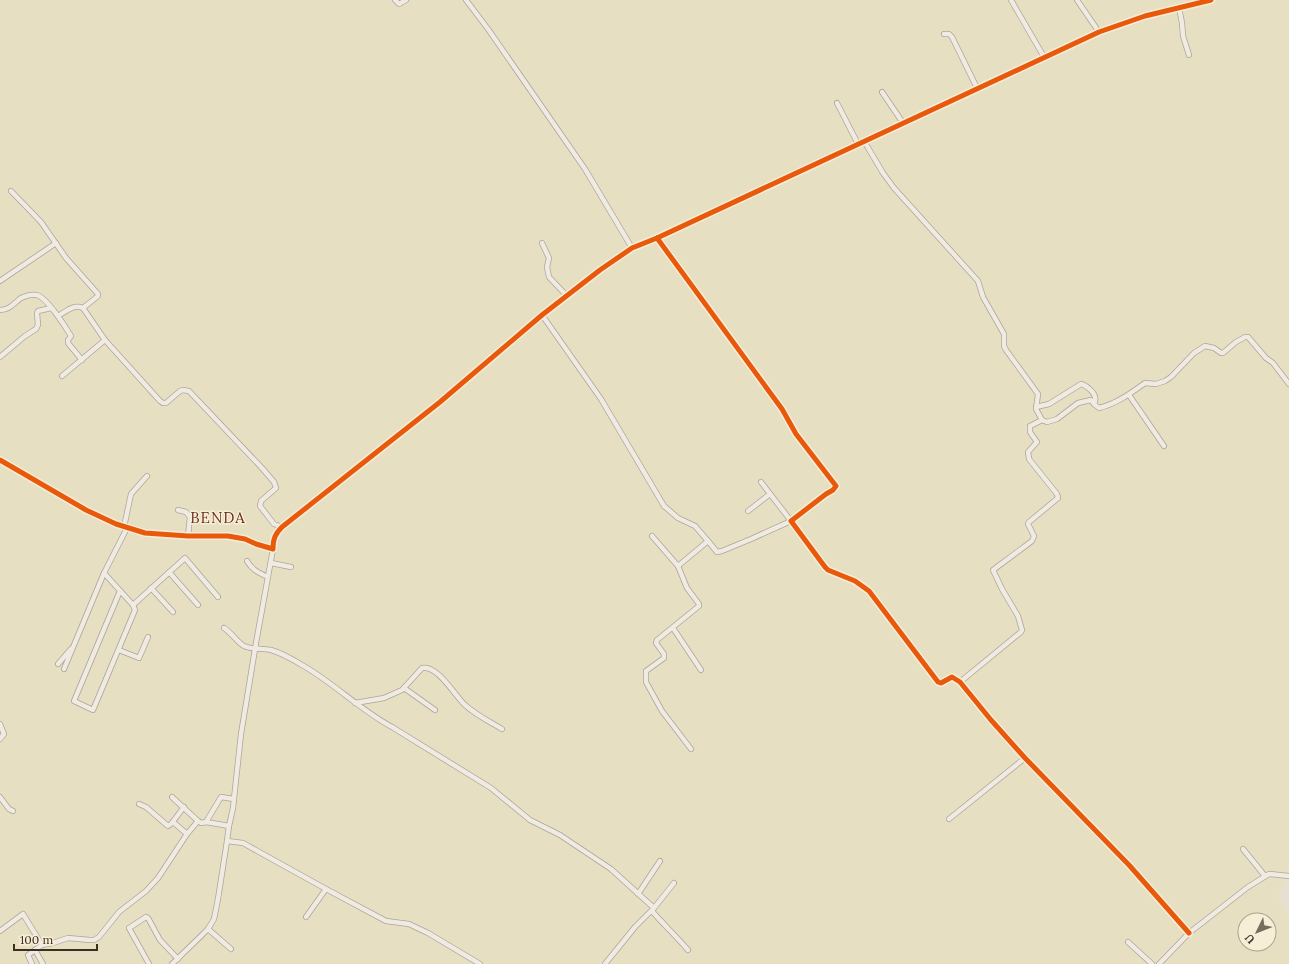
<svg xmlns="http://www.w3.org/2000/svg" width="1289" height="964" viewBox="0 0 1289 964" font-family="Lora,serif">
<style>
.farmland{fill:#e6dfc2;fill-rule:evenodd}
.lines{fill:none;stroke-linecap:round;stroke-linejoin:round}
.street-casing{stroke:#ada599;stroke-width:6}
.street{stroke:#efebe3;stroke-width:4.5}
.cycleway-casing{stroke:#f7eed8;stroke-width:8}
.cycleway{stroke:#e8590c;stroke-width:5}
.labels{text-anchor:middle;stroke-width:3;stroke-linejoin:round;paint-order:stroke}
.quarter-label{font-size:15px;letter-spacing:1px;fill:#6b2e1e;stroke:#f7eed8}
</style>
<rect width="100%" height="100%" fill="#e7e0d1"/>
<path class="farmland" d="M0,0H1289V868L1278,897L1289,919V964H0ZM1245,920H1269V944H1245Z"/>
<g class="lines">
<g class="street-casing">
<g id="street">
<path d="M395,0L399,4L406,0"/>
<path d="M466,0L488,29L585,169L632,248"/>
<path d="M1011,0L1044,57"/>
<path d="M1077,0L1099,32"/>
<path d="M1179,8L1182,23L1183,36L1189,55"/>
<path d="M944,34H949L952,37L977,88"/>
<path d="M882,92L903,123"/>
<path d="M837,103L858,144"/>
<path d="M864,141L883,173L894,188L978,281L983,297L1004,334V346L1006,350L1038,394L1036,409L1042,420"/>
<path d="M11,191L41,222L66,258L98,294V296L83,308C73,304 67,311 58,316"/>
<path d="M657,238L782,409L796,434L836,486L833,490L826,494L791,521L825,567L828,570L855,581L869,591L938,682L941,683L952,677L960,682L991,720L1025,758L1129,865L1189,933"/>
<path d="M542,243L549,258L547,267L549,277L567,296"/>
<path d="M0,281L56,243"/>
<path d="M83,308L105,340L160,401L163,403H166L180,391L183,390L189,391L262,468L274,482L276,488L261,501L260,506L274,524L282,527"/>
<path d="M0,310C10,310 14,303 21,298C25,296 32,294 37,295C47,298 65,326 71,336L68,340V343L82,360"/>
<path d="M542,315L601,399L664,506L678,518L695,526L708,541L678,566L687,588L699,604V606L657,640L656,643L664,654V658L646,671V682L662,711L691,749"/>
<path d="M0,357L25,336L36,329L38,325L37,313L38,311L51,308"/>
<path d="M62,376L105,340"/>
<path d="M1129,395L1164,446"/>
<path d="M1036,407L1049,404L1081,384C1086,385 1094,392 1095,397C1096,400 1095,402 1094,404"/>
<path d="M0,460L86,510L116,524L145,533L188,536H228L245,539L256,544L273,549C273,539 275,534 282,527L440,402L542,315L600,270L632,248L657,238L1099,32L1145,16L1211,0"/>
<path d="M178,510L186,512L190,517L188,536"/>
<path d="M748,511L770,494"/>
<path d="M124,527L131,494L147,476"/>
<path d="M652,536L678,566"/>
<path d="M708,541L717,552L722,551L751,539L791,521L761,482"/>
<path d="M247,561C252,570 259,573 268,577"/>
<path d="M271,563L291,567"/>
<path d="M169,572L198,605"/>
<path d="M104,573L133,605L135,610L93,710L74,701L120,591"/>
<path d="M151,588L173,612"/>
<path d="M133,605L185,558L218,597"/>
<path d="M224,628C232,633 237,642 244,646C253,650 263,648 271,650C282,653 292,659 302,665C334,683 360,710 392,727L491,788L530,820L560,835L611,869L654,908L635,927L605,964"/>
<path d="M673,628L701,670"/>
<path d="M119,650L139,658L148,637"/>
<path d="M58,664L71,649"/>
<path d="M64,669L104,573L127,528"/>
<path d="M960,682L1021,632L1022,630L1018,616L1002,589L993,570L1032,541L1034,536L1028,524L1029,522L1058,498L1057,494L1029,459L1028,452L1037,442L1030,432V426L1042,420L1047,422L1057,419L1078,403L1091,400L1094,404L1099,408C1116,404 1131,393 1145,383L1156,384L1165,381L1171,377L1194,353L1205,346L1214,348L1221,353H1223L1236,342L1245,337H1248L1266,358L1273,363L1289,384"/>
<path d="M404,688L435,710"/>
<path d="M355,703L384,698L402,690L422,668C437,664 456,697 465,705C476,715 490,722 502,729"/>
<path d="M0,724L4,734L0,739"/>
<path d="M0,797L9,809L13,811"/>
<path d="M172,797L198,821L201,823L206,822L229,826"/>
<path d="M139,804L146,807L168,826L171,824L184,807"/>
<path d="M949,819L1025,758"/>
<path d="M173,822L187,834"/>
<path d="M206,822L221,797L234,799"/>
<path d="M227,841L243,843L326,889L386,921L409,924L428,933L480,964"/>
<path d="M1243,849L1265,876"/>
<path d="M638,894L660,861"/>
<path d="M654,908L674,883"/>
<path d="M652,911C663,924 676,936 688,950"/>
<path d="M306,917L326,889"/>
<path d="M208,929L231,949"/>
<path d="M0,931L23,914L42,945L35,950L43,964"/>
<path d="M1128,942L1152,964"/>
<path d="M42,945L53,943L68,938L90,940H94L99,937L119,912L146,891L158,878L187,834L198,821"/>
<path d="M32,964L28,955L35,950"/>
<path d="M149,964L129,928L146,917L148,918L160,940L178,959"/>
<path d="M172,964L202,935L208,929L214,919L218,899L227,841L229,826L233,808L241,734L256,643L273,549"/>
<path d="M1159,964L1189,933L1248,887L1269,874L1289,876"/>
</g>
</g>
<use href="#street" class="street"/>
<g class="cycleway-casing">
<g id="cycleway">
<path d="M657,238L782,409L796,434L836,486L833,490L826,494L791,521L825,567L828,570L855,581L869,591L938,682L941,683L952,677L960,682L991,720L1025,758L1129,865L1189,933"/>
<path d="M0,460L86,510L116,524L145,533L188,536H228L245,539L256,544L273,549C273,539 275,534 282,527L440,402L542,315L600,270L632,248L657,238L1099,32L1145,16L1211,0"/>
</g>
</g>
<use href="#cycleway" class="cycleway"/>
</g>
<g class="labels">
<g class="quarter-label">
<text x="218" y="523">BENDA</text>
</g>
</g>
<g transform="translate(1257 932) rotate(227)"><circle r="19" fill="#f7eed8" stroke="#ada18e"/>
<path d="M0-3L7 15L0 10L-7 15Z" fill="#786c5e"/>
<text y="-6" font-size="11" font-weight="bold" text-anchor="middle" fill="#3d2e20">U</text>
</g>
<path d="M14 944v6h83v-6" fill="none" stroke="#3d2e20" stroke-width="2"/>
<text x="20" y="944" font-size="12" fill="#3d2e20" stroke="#f7eed8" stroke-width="3" paint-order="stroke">100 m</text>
</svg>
